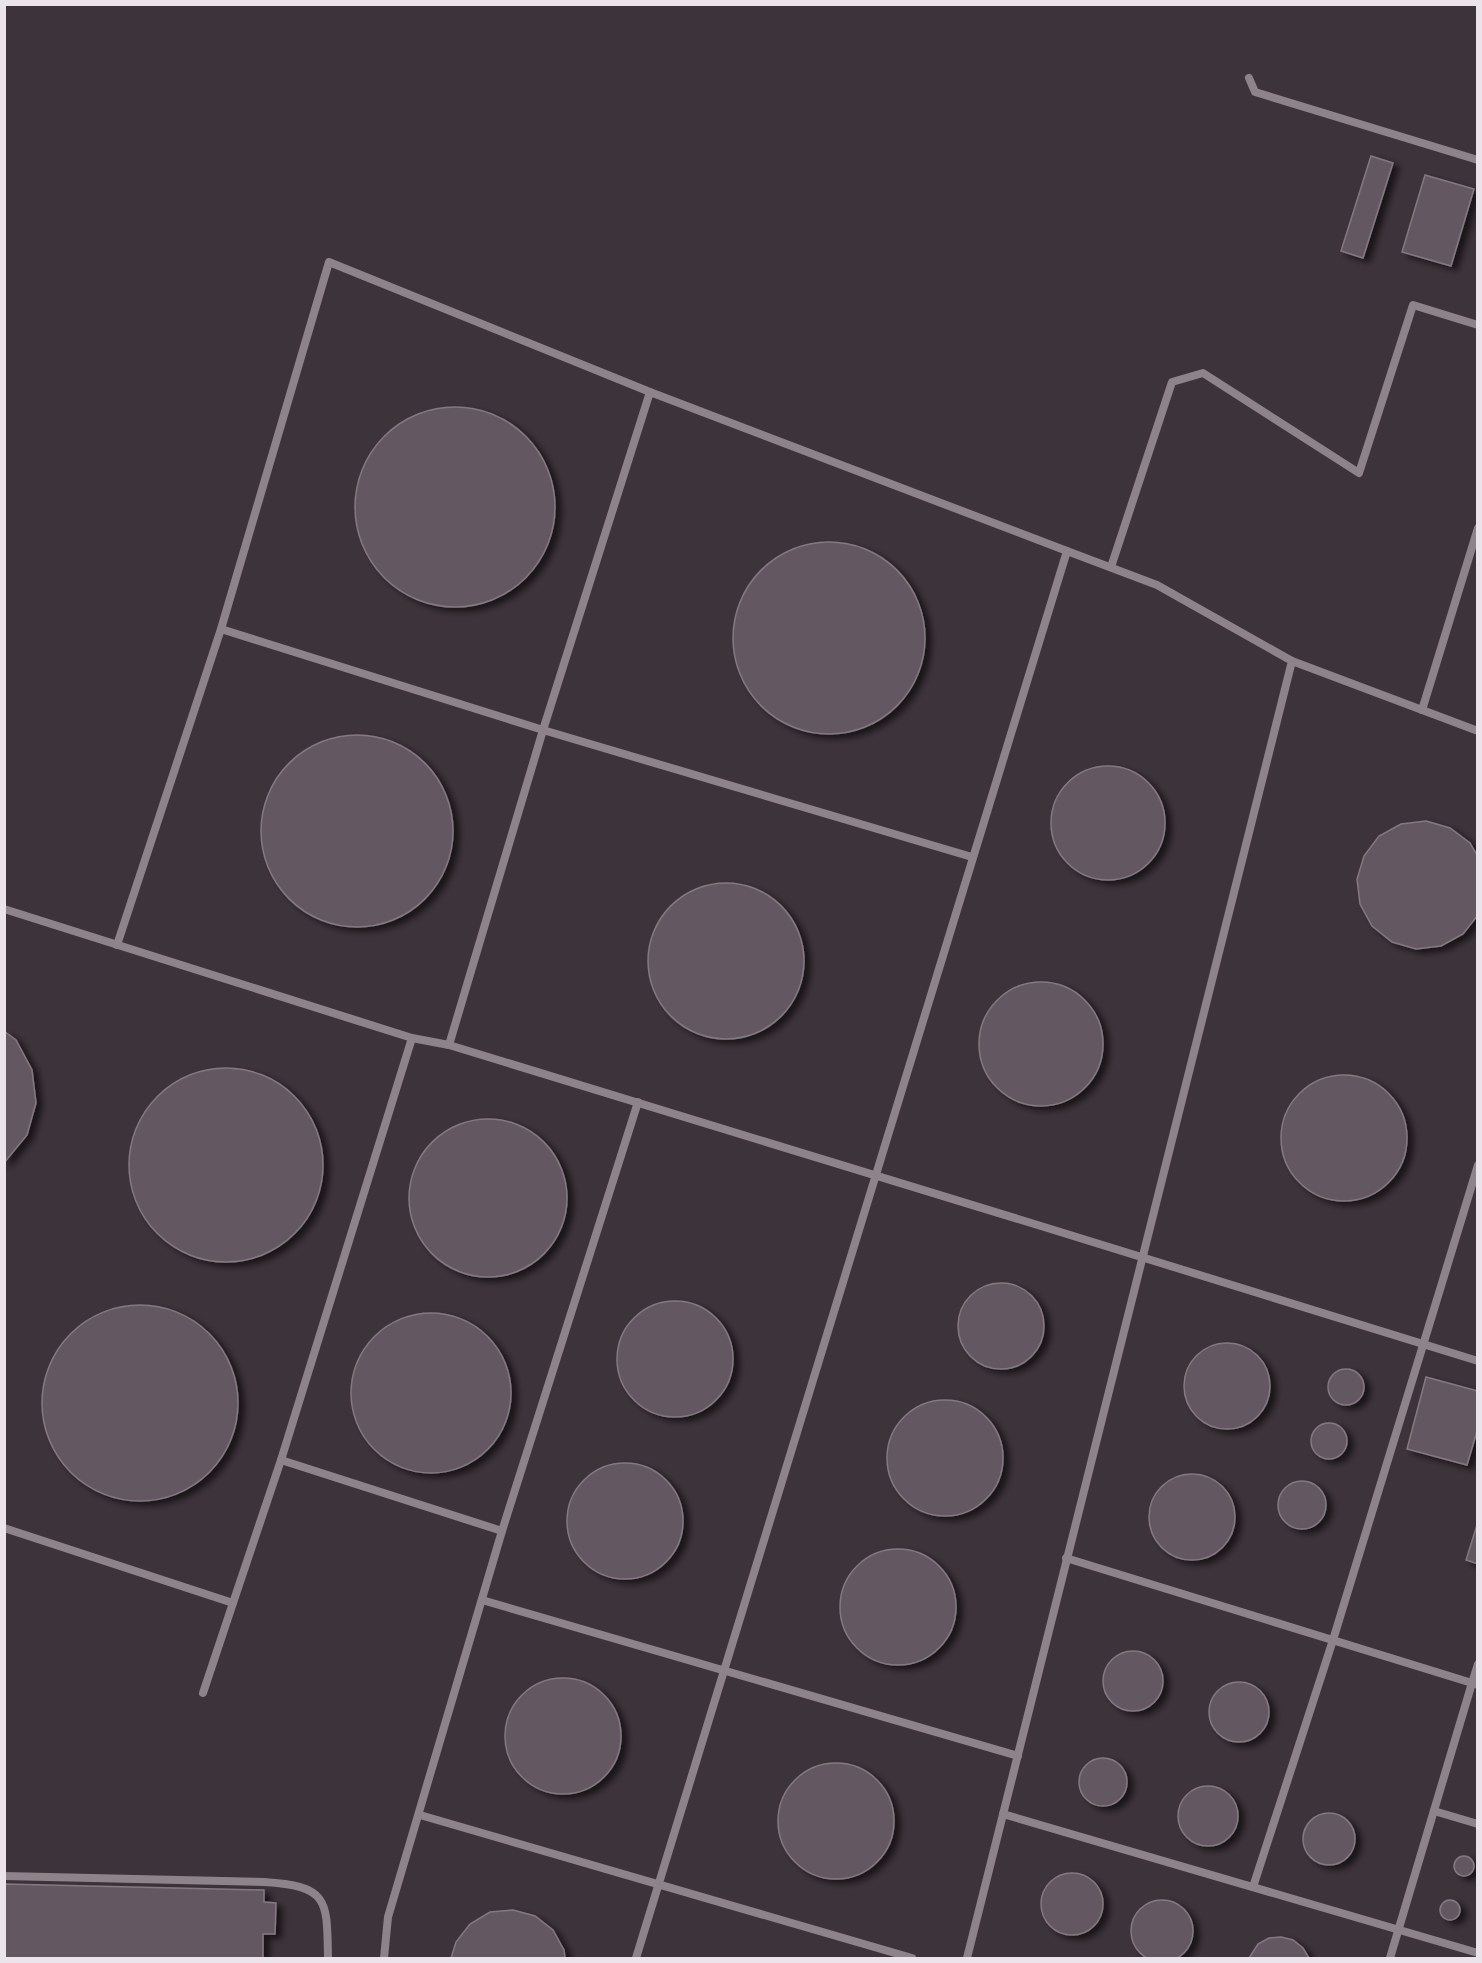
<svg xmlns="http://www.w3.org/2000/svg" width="1482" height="1963" viewBox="0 0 1482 1963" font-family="Barlow,sans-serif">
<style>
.building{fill:#645962;stroke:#857882;stroke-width:1.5;filter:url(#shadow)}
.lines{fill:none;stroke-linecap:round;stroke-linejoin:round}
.service{stroke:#8e828b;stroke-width:8}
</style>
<defs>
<filter id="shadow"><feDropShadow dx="6" dy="4" stdDeviation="3" flood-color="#0009"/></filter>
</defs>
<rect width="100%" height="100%" fill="#3d333b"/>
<g class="building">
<path d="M1371,156L1393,163L1363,258L1341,251Z"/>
<path d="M1425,175L1474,189L1451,266L1402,252Z"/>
<circle cx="455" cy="507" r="100"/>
<circle cx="829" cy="638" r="96"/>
<circle cx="357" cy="831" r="96"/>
<circle cx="1108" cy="823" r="57"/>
<path d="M1426,821L1450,828L1470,843L1478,857V915L1463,934L1441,946L1416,949L1392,942L1372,926L1360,904L1357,879L1364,856L1379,836L1401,824Z"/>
<circle cx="726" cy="961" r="78"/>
<circle cx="1041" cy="1044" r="62"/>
<path d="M4,1031L16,1040L32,1070L36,1103L27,1135L4,1163Z"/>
<circle cx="226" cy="1165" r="97"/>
<circle cx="1344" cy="1138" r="63"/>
<circle cx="488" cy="1198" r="79"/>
<circle cx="1001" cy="1326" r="43"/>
<circle cx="675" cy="1359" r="58"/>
<circle cx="140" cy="1403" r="98"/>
<circle cx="431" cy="1393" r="80"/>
<circle cx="1227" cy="1386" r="43"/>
<circle cx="1346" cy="1387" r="18"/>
<path d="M1426,1377L1478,1391V1428L1467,1465L1407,1449Z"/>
<circle cx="945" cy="1458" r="58"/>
<circle cx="1329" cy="1441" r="18"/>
<circle cx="625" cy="1521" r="58"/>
<circle cx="1192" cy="1517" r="43"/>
<circle cx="1302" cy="1505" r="24"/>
<path d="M1478,1522V1564L1466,1560Z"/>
<circle cx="898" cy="1607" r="58"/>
<circle cx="1133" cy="1681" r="30"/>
<circle cx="563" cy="1736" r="58"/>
<circle cx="1239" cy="1712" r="30"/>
<circle cx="1103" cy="1782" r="24"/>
<circle cx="836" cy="1821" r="58"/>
<circle cx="1208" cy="1816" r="30"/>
<circle cx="1329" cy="1839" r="26"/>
<circle cx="1464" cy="1866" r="10"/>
<circle cx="1072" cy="1904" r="31"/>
<path d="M4,1884L264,1890V1902L276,1903L275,1934H263V1958H4Z"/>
<circle cx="1450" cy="1910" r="10"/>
<circle cx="1162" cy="1931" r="31"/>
<path d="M513,1910L535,1916L553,1930L564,1950L565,1958H451L456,1942L470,1924L490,1912Z"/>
<path d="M1281,1937L1293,1940L1303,1948L1309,1958H1249L1258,1944L1269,1938Z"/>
</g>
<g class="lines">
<g class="service">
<path d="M1249,78L1255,92L1478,160"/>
<path d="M1111,567L1172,382L1203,373L1359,473L1413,305L1478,325"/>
<path d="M221,629L329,262L650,392"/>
<path d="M1292,661L1478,731"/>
<path d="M1422,710L1478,528"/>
<path d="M4,909L412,1038L449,1045C793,1149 1135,1255 1478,1361"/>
<path d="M117,945L221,629L543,730L972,857"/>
<path d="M449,1045L543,730L650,392L1067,551L636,1958"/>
<path d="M281,1460L502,1531L638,1102"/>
<path d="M4,1528L233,1603L281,1460L412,1038"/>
<path d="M1066,1558L1472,1683L1390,1958"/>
<path d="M482,1600L1018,1756"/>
<path d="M1478,1664L1472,1683L1478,1685"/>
<path d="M203,1693L233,1603"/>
<path d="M1434,1811L1478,1824"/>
<path d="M1003,1814L1478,1953"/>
<path d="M420,1815L912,1958"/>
<path d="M4,1876L264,1882C329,1886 327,1900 328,1958"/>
<path d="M1253,1887L1333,1640L1478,1165"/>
<path d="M384,1958L388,1917L502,1531"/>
<path d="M967,1958L1292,661L1157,585L1067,551"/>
</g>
</g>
<rect width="1482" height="1963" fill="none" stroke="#ebe4ea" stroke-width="12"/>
</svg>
